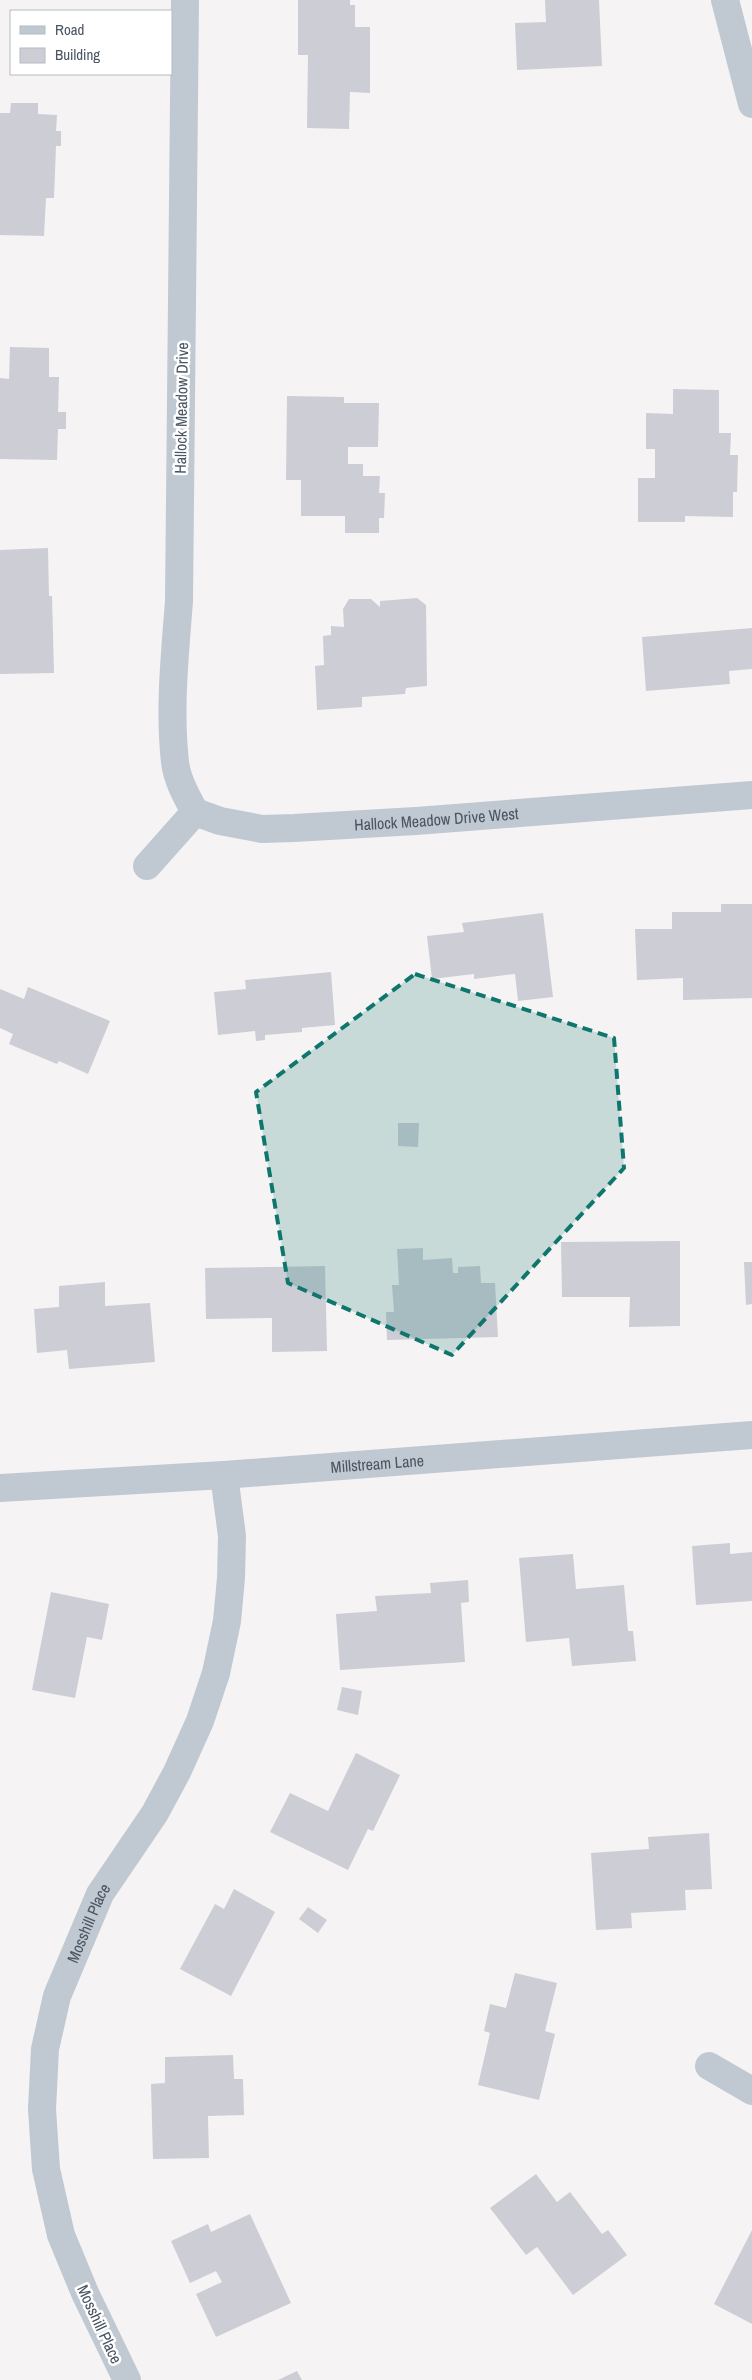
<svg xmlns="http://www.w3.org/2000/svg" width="752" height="2380" viewBox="0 0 752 2380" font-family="'Archivo Narrow',sans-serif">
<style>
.building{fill:#cdced5}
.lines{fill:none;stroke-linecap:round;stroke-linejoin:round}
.minor{stroke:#c0c9d2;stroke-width:28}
.marked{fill:#0f766e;fill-opacity:0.2;stroke:#0f766e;stroke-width:4;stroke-dasharray:10 6;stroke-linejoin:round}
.labels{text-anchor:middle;stroke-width:5;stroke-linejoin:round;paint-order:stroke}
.street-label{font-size:16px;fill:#495562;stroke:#fff}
</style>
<rect width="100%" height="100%" fill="#f5f3f3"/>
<g class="building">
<path d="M298,0H350V5H355V27H370V93L350,92L349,129L307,128L308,55H298Z"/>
<path d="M545,0H599L602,66L517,70L515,23L546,22Z"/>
<path d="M11,103H38V114L57,115L56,131H61V146H56L54,198H46L44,236L0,235V113H10Z"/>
<path d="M10,347L49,348V377H59L58,412H66V429H58L57,460L0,459V378L9,379Z"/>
<path d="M673,389L719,390V433H731L730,455H738L737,492H733V517L685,516V522H638V478H655V449H646V413L673,414Z"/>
<path d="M287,396L344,397V403H379L378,447H348V464H363V476H380L379,493H385L384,518H379V533H345V516H301V480H286Z"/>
<path d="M48,548L49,596H52L54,673L0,674V550Z"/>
<path d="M417,598L426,605L427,686L406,688L405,694L362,697V707L317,710L315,666L324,665L323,636L331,635V626L344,627L343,609L349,599H371L380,607V601Z"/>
<path d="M752,628V669L729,671L730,684L646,691L642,637Z"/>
<path d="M721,904H752V998L683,1000V978L637,980L635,929H672V912H721Z"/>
<path d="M543,913L553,997L518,1001L515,974L474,979V974L432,979L427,936L464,932L462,923Z"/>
<path d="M331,972L335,1025L302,1028V1032L265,1035V1040L256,1041L255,1031L218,1035L214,992L246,989L245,980Z"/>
<path d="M28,987L110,1021L88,1074L59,1061L57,1064L9,1044L13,1034L0,1028V989L24,999Z"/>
<path d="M398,1123H419L418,1147L398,1146Z"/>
<path d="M680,1241V1326L629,1327L630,1297H562L561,1242Z"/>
<path d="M423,1248V1260L452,1258L453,1273H458V1267L480,1266L481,1283H495L498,1337L387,1340L386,1312H394L392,1285H399L397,1249Z"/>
<path d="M744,1262H752V1304L746,1305Z"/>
<path d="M325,1266L327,1351L272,1352V1318L206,1319L205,1268Z"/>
<path d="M105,1282V1306L150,1303L155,1362L69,1369L67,1350L37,1353L34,1309L59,1307V1286Z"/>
<path d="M730,1543V1554L752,1552V1601L696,1605L692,1546Z"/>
<path d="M573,1554L576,1589L624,1585L628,1631H633L636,1661L572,1666L569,1638L526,1642L519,1558Z"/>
<path d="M468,1580L469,1602L461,1603L465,1662L340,1670L336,1614L377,1611L375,1596L431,1593L430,1583Z"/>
<path d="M51,1592L109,1604L102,1640L87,1637L75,1698L32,1690Z"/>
<path d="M342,1687L362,1691L358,1715L337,1710Z"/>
<path d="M356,1753L400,1775L373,1831L368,1829L348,1870L270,1832L290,1793L328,1811Z"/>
<path d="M709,1833L712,1889L685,1890L686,1910L631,1913L632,1928L596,1930L591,1853L649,1849L648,1837Z"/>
<path d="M234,1889L275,1912L231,1996L180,1969L215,1904L224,1909Z"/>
<path d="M308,1907L327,1920L318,1933L299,1919Z"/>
<path d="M515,1973L557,1983L545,2031L555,2034L539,2100L478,2085L490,2033L484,2031L490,2004L506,2008Z"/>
<path d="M233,2055L234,2079H243L244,2115L208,2116L209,2158L153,2159L151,2084L165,2083V2057Z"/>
<path d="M536,2174L557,2202L570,2192L602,2234L608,2230L627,2255L573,2295L537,2247L526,2255L490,2208Z"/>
<path d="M250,2214L291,2303L216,2337L196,2294L222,2282L216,2271L190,2283L171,2241L208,2224L211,2232Z"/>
<path d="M752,2230V2324L714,2304Z"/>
<path d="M297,2371L302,2380H278Z"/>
</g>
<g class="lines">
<g class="minor">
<path d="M185,0L179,601C175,654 169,709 175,762C177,780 187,797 195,812"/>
<path d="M725,0L752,104"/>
<path id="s1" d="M195,812L220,821L262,829L294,828L416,821L752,795"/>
<path d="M147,866L195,812"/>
<path id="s2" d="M0,1488L224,1475L752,1435"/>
<path d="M709,2066L752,2091"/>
<path id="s3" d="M127,2380L85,2293L61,2235L46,2169L42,2109L45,2049L57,1996L100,1894L155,1813L177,1772L200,1721L216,1673L227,1621L231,1578L232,1536L224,1475"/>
</g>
</g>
<path class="marked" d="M415,974L614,1038L624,1168L452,1355L288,1283L256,1092Z"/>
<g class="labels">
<g class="street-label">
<text transform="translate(181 408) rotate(-89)" y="6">Hallock Meadow Drive</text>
<text dy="6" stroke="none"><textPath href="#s1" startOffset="244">Hallock Meadow Drive West</textPath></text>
<text dy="6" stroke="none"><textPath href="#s2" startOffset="378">Millstream Lane</textPath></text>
<text dy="6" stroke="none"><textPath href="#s3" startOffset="481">Mosshill Place</textPath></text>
<text transform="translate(100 2324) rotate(65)" y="6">Mosshill Place</text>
</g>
</g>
<rect x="10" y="10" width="162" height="65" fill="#ffffff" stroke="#b6bbc0"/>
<rect x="20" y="26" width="25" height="8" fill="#c0c9d2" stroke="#b6bbc0"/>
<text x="55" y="35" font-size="15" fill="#495562">Road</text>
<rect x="20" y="48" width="25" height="15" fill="#cdced5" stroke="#b6bbc0"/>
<text x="55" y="60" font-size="15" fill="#495562">Building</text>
</svg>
